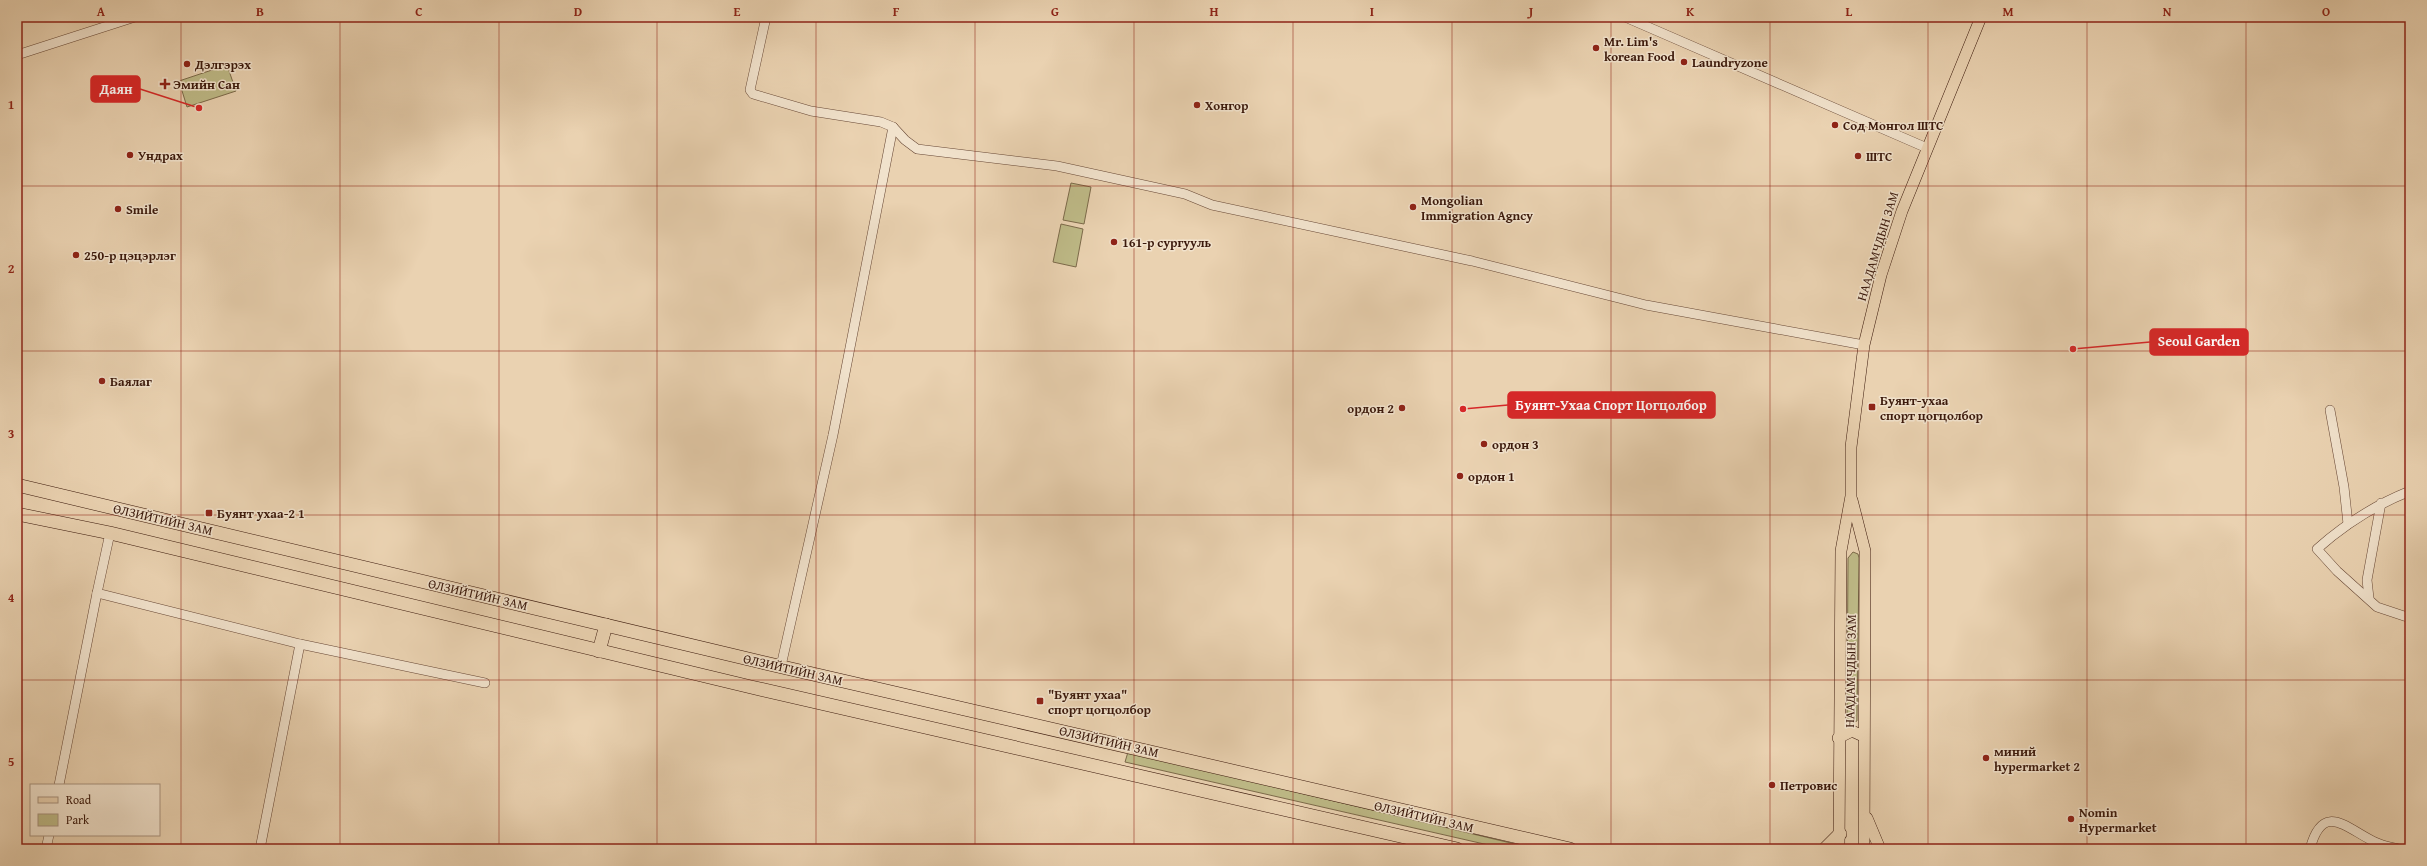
<svg xmlns="http://www.w3.org/2000/svg" width="2427" height="866" viewBox="0 0 2427 866" font-family="'Gentium Book Plus',serif">
<style>
.green{fill:#beba87;stroke:#7c6a4a}
.lines{fill:none;stroke-linecap:round;stroke-linejoin:round}
.minor-casing{stroke:#674735;stroke-width:10}
.major-casing{stroke:#3b190c;stroke-width:12}
.highway-casing{stroke:#3b190c;stroke-width:14}
.minor{stroke:#f1e2cc;stroke-width:9}
.major{stroke:#ead2b1;stroke-width:11}
.highway{stroke:#ead2b1;stroke-width:13}
.grid{fill:none;stroke:#8f2418;stroke-width:1;stroke-opacity:0.55}
.poi-dot{fill:#8f2418;stroke:#f1e2cc;stroke-width:1.5}
.labels{text-anchor:middle;stroke-width:3;stroke-linejoin:round;paint-order:stroke}
.poi-label{font-size:13px;font-weight:bold;fill:#3b190c;stroke:#f1e2cc;text-anchor:start}
.street-label{font-size:13px;fill:#3b190c;stroke:#f1e2cc}
.leader{fill:none;stroke:#d62828;stroke-width:1.5}
.callout-dot{fill:#d62828;stroke:#f1e2cc;stroke-width:1.5}
.callout{fill:#d62828;stroke:#d62828;stroke-width:1.5}
.callout-label{font-size:14px;text-anchor:middle;font-weight:bold;fill:#fff}
.neatline{fill:none;stroke:#8f2418;stroke-width:1.5}
.grid-label{font-size:13px;text-anchor:middle;font-weight:bold;fill:#8f2418}
</style>
<rect width="100%" height="100%" fill="#ead2b1"/>
<filter id="stains"><feTurbulence type="fractalNoise" baseFrequency=".005" numOctaves="4"/><feColorMatrix values="0 0 0 0 .2 0 0 0 0 .09 0 0 0 0 .02 0 0 0 .5 -.17"/></filter>
<radialGradient id="worn" r=".72"><stop offset=".6" stop-color="#630" stop-opacity="0"/><stop offset="1" stop-color="#630" stop-opacity=".3"/></radialGradient>
<g class="green">
<path d="M227,65L236,91L187,107L179,81Z"/>
<path d="M1071,183L1091,187L1084,224L1063,220Z"/>
<path d="M1061,224L1083,229L1076,267L1053,262Z"/>
<path d="M1853,552L1858,554L1859,558L1857,721L1852,723L1847,721L1848,558Z"/>
<path d="M1128,752L1536,849H1506L1125,762Z"/>
</g>
<g class="lines">
<g class="minor-casing">
<g id="minor">
<path d="M766,17L750,90L753,94L811,111L881,122L893,127L905,140L917,149L1057,166L1185,194L1212,205L1472,261L1646,305L1864,345"/>
<path d="M1625,17L1927,148"/>
<path d="M17,55L135,17"/>
<path d="M2330,410L2344,487L2348,524"/>
<path d="M2410,491C2375,505 2345,524 2317,549L2337,571L2377,607L2410,618"/>
<path d="M110,533L97,593L300,644L260,849"/>
<path d="M2369,598L2367,580L2381,503"/>
<path d="M300,644L485,683"/>
<path d="M781,666L833,435L893,127"/>
<path d="M59,785L97,593"/>
<path d="M46,849L49,835"/>
<path d="M2310,849C2323,800 2347,829 2375,842C2383,846 2391,847 2399,849"/>
</g>
</g>
<g class="major-casing">
<g id="major">
<path d="M1852,500L1865,551L1864,849"/>
<path d="M1838,738L1852,731L1863,736"/>
<path d="M1867,818L1880,849"/>
<path d="M1839,849L1841,551L1851,496V447L1864,345L1881,275L1902,211L1981,17"/>
</g>
</g>
<g class="highway-casing">
<g id="highway">
<path d="M17,485L761,662L1570,849"/>
<path d="M17,514L110,533L751,687L1457,849"/>
<path d="M599,651L606,625"/>
<path d="M1825,849L1840,834"/>
</g>
</g>
<use href="#minor" class="minor"/>
<use href="#major" class="major"/>
<use href="#highway" class="highway"/>
</g>
<path class="grid" d="M181,17V849M340,17V849M499,17V849M657,17V849M816,17V849M975,17V849M1134,17V849M1293,17V849M1452,17V849M1611,17V849M1770,17V849M1928,17V849M2087,17V849M2246,17V849M17,186H2410M17,351H2410M17,515H2410M17,680H2410"/>
<g class="poi-dot">
<circle cx="1596" cy="48" r="4"/>
<circle cx="1684" cy="62" r="4"/>
<circle cx="187" cy="64" r="4"/>
<path d="M163 78h4v4h4v4h-4v4h-4v-4h-4v-4h4z"/>
<circle cx="1197" cy="105" r="4"/>
<circle cx="1835" cy="125" r="4"/>
<circle cx="130" cy="155" r="4"/>
<circle cx="1858" cy="156" r="4"/>
<circle cx="1413" cy="207" r="4"/>
<circle cx="118" cy="209" r="4"/>
<circle cx="1114" cy="242" r="4"/>
<circle cx="76" cy="255" r="4"/>
<circle cx="102" cy="381" r="4"/>
<rect x="1868" y="403" width="8" height="8" rx="2"/>
<circle cx="1402" cy="408" r="4"/>
<circle cx="1484" cy="444" r="4"/>
<circle cx="1460" cy="476" r="4"/>
<rect x="205" y="509" width="8" height="8" rx="2"/>
<rect x="1036" y="697" width="8" height="8" rx="2"/>
<circle cx="1986" cy="758" r="4"/>
<circle cx="1772" cy="785" r="4"/>
<circle cx="2071" cy="819" r="4"/>
</g>
<g class="labels">
<g class="poi-label">
<text x="1604" y="46">Mr. Lim's<tspan x="1604" dy="15">korean Food</tspan></text>
<text x="1692" y="67">Laundryzone</text>
<text x="195" y="69">Дэлгэрэх</text>
<text x="173" y="89">Эмийн Сан</text>
<text x="1205" y="110">Хонгор</text>
<text x="1843" y="130">Сод Монгол ШТС</text>
<text x="138" y="160">Ундрах</text>
<text x="1866" y="161">ШТС</text>
<text x="1421" y="205">Mongolian<tspan x="1421" dy="15">Immigration Agncy</tspan></text>
<text x="126" y="214">Smile</text>
<text x="1122" y="247">161-р сургууль</text>
<text x="84" y="260">250-р цэцэрлэг</text>
<text x="110" y="386">Баялаг</text>
<text x="1880" y="405">Буянт-ухаа<tspan x="1880" dy="15">спорт цогцолбор</tspan></text>
<text x="1394" y="413" text-anchor="end">ордон 2</text>
<text x="1492" y="449">ордон 3</text>
<text x="1468" y="481">ордон 1</text>
<text x="217" y="518">Буянт ухаа-2 1</text>
<text x="1048" y="699">"Буянт ухаа"<tspan x="1048" dy="15">спорт цогцолбор</tspan></text>
<text x="1994" y="756">миний<tspan x="1994" dy="15">hypermarket 2</tspan></text>
<text x="1780" y="790">Петровис</text>
<text x="2079" y="817">Nomin<tspan x="2079" dy="15">Hypermarket</tspan></text>
</g>
<g class="street-label">
<text transform="translate(1877 246) rotate(-73)" y="5">НААДАМЧДЫН ЗАМ</text>
<text transform="translate(163 519) rotate(13)" y="5">ӨЛЗИЙТИЙН ЗАМ</text>
<text transform="translate(478 594) rotate(13)" y="5">ӨЛЗИЙТИЙН ЗАМ</text>
<text transform="translate(793 669) rotate(13)" y="5">ӨЛЗИЙТИЙН ЗАМ</text>
<text transform="translate(1850 671) rotate(-89)" y="5">НААДАМЧДЫН ЗАМ</text>
<text transform="translate(1109 741) rotate(13)" y="5">ӨЛЗИЙТИЙН ЗАМ</text>
<text transform="translate(1424 816) rotate(13)" y="5">ӨЛЗИЙТИЙН ЗАМ</text>
</g>
</g>
<path class="leader" d="M199 108L140 89M2073 349L2150 342M1463 409L1508 405"/>
<g class="callout-dot">
<circle cx="199" cy="108" r="4"/>
<circle cx="2073" cy="349" r="4"/>
<circle cx="1463" cy="409" r="4"/>
</g>
<g class="callout">
<rect x="91" y="76" width="49" height="26" rx="4"/>
<rect x="2150" y="329" width="98" height="26" rx="4"/>
<rect x="1508" y="392" width="207" height="26" rx="4"/>
</g>
<g class="callout-label">
<text x="116" y="94">Даян</text>
<text x="2199" y="346">Seoul Garden</text>
<text x="1611" y="410">Буянт-Ухаа Спорт Цогцолбор</text>
</g>
<rect width="2427" height="866" fill="none" stroke="#ead2b1" stroke-width="44"/>
<rect x="30" y="784" width="130" height="52" fill="#f1e2cc" stroke="#a8927f"/>
<rect x="38" y="797" width="20" height="6" fill="#ead2b1" stroke="#a8927f"/>
<text x="66" y="804" font-size="12" fill="#3b190c">Road</text>
<rect x="38" y="814" width="20" height="12" fill="#beba87" stroke="#a8927f"/>
<text x="66" y="824" font-size="12" fill="#3b190c">Park</text>
<rect x="22" y="22" width="2383" height="822" class="neatline"/>
<g class="grid-label">
<text x="101" y="16">A</text>
<text x="260" y="16">B</text>
<text x="419" y="16">C</text>
<text x="578" y="16">D</text>
<text x="737" y="16">E</text>
<text x="896" y="16">F</text>
<text x="1055" y="16">G</text>
<text x="1214" y="16">H</text>
<text x="1372" y="16">I</text>
<text x="1531" y="16">J</text>
<text x="1690" y="16">K</text>
<text x="1849" y="16">L</text>
<text x="2008" y="16">M</text>
<text x="2167" y="16">N</text>
<text x="2326" y="16">O</text>
<text x="11" y="109">1</text>
<text x="11" y="273">2</text>
<text x="11" y="438">3</text>
<text x="11" y="602">4</text>
<text x="11" y="766">5</text>
</g>
<rect width="100%" height="100%" filter="url(#stains)"/>
<rect width="100%" height="100%" fill="url(#worn)"/>
</svg>
